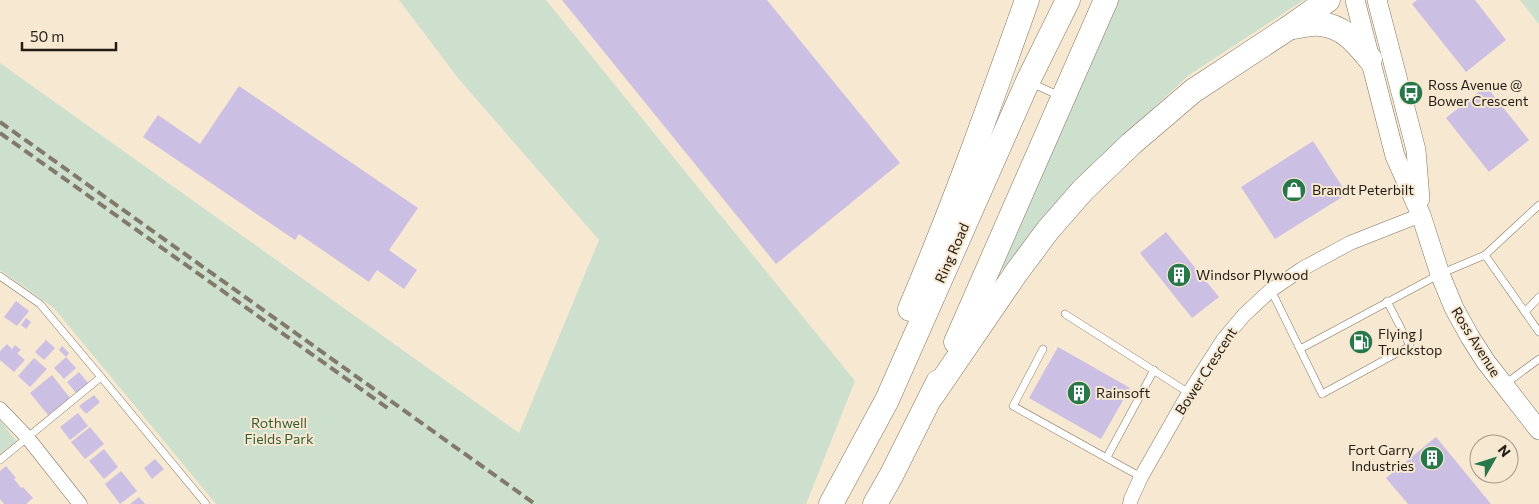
<svg xmlns="http://www.w3.org/2000/svg" width="1539" height="504" viewBox="0 0 1539 504" font-family="Commissioner,sans-serif">
<style>
.green{fill:#cde0cd}
.building{fill:#cbc0e3}
.lines{fill:none;stroke-linecap:round;stroke-linejoin:round}
.service-casing{stroke:#81745f;stroke-width:8}
.minor-casing{stroke:#81745f;stroke-width:15}
.secondary-casing{stroke:#81745f;stroke-width:20}
.motorway-casing{stroke:#81745f;stroke-width:25}
.service{stroke:#fff;stroke-width:7}
.minor{stroke:#fff;stroke-width:14}
.secondary{stroke:#fff;stroke-width:19}
.motorway{stroke:#fff;stroke-width:24}
.rail{stroke:#83796a;stroke-width:4;stroke-dasharray:10 5;stroke-linecap:butt}
.labels{text-anchor:middle;stroke-width:4;stroke-linejoin:round;paint-order:stroke}
.poi-label{font-size:14px;fill:#231d15;stroke:#f7e8d1;text-anchor:start}
.street-label{font-size:14px;fill:#231d15;stroke:#f7e8d1}
.park-label{font-size:14px;fill:#345d34;stroke:#f7e8d1}
</style>
<rect width="100%" height="100%" fill="#f7e8d1"/>
<g class="green">
<path d="M399,0H546L855,381L806,504H216L54,308L0,270V63L519,433L599,240L458,78Z"/>
<path d="M1115,0H1304L1189,75L1085,172L1026,238L1006,271L999,266Z"/>
<path d="M1520,0H1539V24Z"/>
<path d="M0,420L16,441L0,454Z"/>
</g>
<g class="building">
<path d="M562,0H767L900,163L776,264Z"/>
<path d="M1417,0H1475L1506,40L1466,72L1412,4Z"/>
<path d="M239,86L418,208L389,250L417,270L404,289L377,270L369,282L299,234L295,240L143,137L158,115L200,144Z"/>
<path d="M1486,86L1529,140L1489,172L1446,118Z"/>
<path d="M1313,141L1347,194L1275,239L1241,187Z"/>
<path d="M1166,232L1219,297L1192,318L1140,253Z"/>
<path d="M16,301L29,311L17,326L4,317Z"/>
<path d="M26,318L31,322L26,329L21,325Z"/>
<path d="M46,340L55,348L44,360L35,352Z"/>
<path d="M7,344L12,349L15,345L21,350L17,353L25,360L14,372L0,360V351Z"/>
<path d="M62,346L69,353L66,357L59,350Z"/>
<path d="M1058,347L1130,388L1101,439L1029,398Z"/>
<path d="M66,357L76,368L64,379L54,368Z"/>
<path d="M34,358L47,369L30,387L18,376Z"/>
<path d="M79,372L88,383L76,393L67,382Z"/>
<path d="M52,375L70,398L48,415L30,393Z"/>
<path d="M94,395L100,402L86,414L79,406Z"/>
<path d="M78,413L88,426L70,440L60,427Z"/>
<path d="M90,427L104,444L85,459L71,442Z"/>
<path d="M1436,437L1491,504H1408L1386,478Z"/>
<path d="M104,449L118,467L104,479L89,461Z"/>
<path d="M155,459L164,469L152,479L144,468Z"/>
<path d="M6,466L16,478L14,479L21,488L23,487L33,498L26,504H4L0,499V471Z"/>
<path d="M121,471L137,491L120,504L105,484Z"/>
<path d="M139,497L145,504H130Z"/>
</g>
<g class="lines">
<g class="service-casing">
<g id="service">
<path d="M1031,83L1060,96"/>
<path d="M1485,255L1539,205"/>
<path d="M0,276L40,304L101,377"/>
<path d="M1271,290L1322,394L1410,346L1387,301"/>
<path d="M1525,312L1539,297"/>
<path d="M1065,314L1189,393"/>
<path d="M1043,349L1013,406L1141,477"/>
<path d="M1300,349L1440,274L1485,255L1539,332"/>
<path d="M1505,384L1539,359"/>
<path d="M1107,457L1154,370"/>
<path d="M0,460L101,377L206,504"/>
</g>
</g>
<g class="minor-casing">
<g id="minor">
<path d="M0,409L27,437L80,504"/>
<path d="M1130,504L1131,499L1141,477L1189,393L1223,340L1244,315L1271,290L1302,269L1350,243L1421,215"/>
</g>
</g>
<g class="secondary-casing">
<g id="secondary">
<path d="M1355,0L1395,156L1421,215L1440,274L1454,308L1470,337L1486,362L1539,430"/>
<path d="M1377,0L1416,150L1420,199"/>
</g>
</g>
<g class="motorway-casing">
<g id="motorway">
<path d="M1292,27C1301,26 1311,23 1320,24C1343,26 1356,42 1370,59"/>
<path d="M910,309C953,208 990,104 1027,0"/>
<path d="M956,342L1106,0"/>
<path d="M932,396L1016,273L1048,230L1083,190L1131,144L1193,91L1290,27L1328,0"/>
<path d="M831,504L887,400L1028,81L1068,0"/>
<path d="M875,504L891,476L938,382"/>
</g>
</g>
<use href="#service" class="service"/>
<use href="#minor" class="minor"/>
<use href="#secondary" class="secondary"/>
<use href="#motorway" class="motorway"/>
<g class="rail">
<path d="M0,122L535,504"/>
<path d="M0,133L389,409"/>
</g>
</g>
<defs>
<g id="bus-disc" transform="scale(1.25)"><circle r="9.5" fill="#267749" stroke="#f7e8d1"/><path d="M-5-6H5V4H4V6H2V4H-2V6H-4V4H-5ZM-3.5-4V0h7V-4ZM-3.5 1.2v1.5H-2V1.2ZM2 1.2v1.5H3.5V1.2Z" fill="#fff"/></g>
<g id="shop-disc" transform="scale(1.25)"><circle r="9.5" fill="#267749" stroke="#f7e8d1"/><path d="M-5-2.5h2.3a2.7 3.5 0 0 1 5.4 0H5L5.5 6h-11ZM-1.5-2.5h3a1.5 2.3 0 0 0-3 0Z" fill="#fff"/></g>
<g id="building-disc" transform="scale(1.25)"><circle r="9.5" fill="#267749" stroke="#f7e8d1"/><path d="M-4-6H4V6H1V3H-1V6H-4ZM-2.5-4.3h1.7v1.8h-1.7ZM.8-4.3h1.7v1.8H.8ZM-2.5-1h1.7V.8h-1.7ZM.8-1h1.7V.8H.8Z" fill="#fff"/></g>
<g id="fuel-disc" transform="scale(1.25)"><circle r="9.5" fill="#267749" stroke="#f7e8d1"/><path d="M-5.5-6h7V0h2V4h1.3V-2.5L3-4.5l.8-.8L6-3V5H2.5V1h-1V6h-7ZM-4.2-4.7v3.2H.2V-4.7Z" fill="#fff"/></g>
</defs>
<g fill-rule="evenodd">
<use href="#bus-disc" x="1411" y="93"/>
<use href="#shop-disc" x="1294" y="190"/>
<use href="#building-disc" x="1179" y="275"/>
<use href="#fuel-disc" x="1361" y="342"/>
<use href="#building-disc" x="1079" y="393"/>
<use href="#building-disc" x="1432" y="458"/>
</g>
<g class="labels">
<g class="poi-label">
<text x="1428" y="90">Ross Avenue @<tspan x="1428" dy="16">Bower Crescent</tspan></text>
<text x="1312" y="195">Brandt Peterbilt</text>
<text x="1196" y="280">Windsor Plywood</text>
<text x="1378" y="339">Flying J<tspan x="1378" dy="16">Truckstop</tspan></text>
<text x="1096" y="398">Rainsoft</text>
<text x="1414" y="455" text-anchor="end">Fort Garry<tspan x="1414" dy="16">Industries</tspan></text>
</g>
<g class="street-label">
<text transform="translate(952 253) rotate(-66)" y="5">Ring Road</text>
<text transform="translate(1476 342) rotate(58)" y="5">Ross Avenue</text>
<text transform="translate(1206 371) rotate(-57)" y="5">Bower Crescent</text>
</g>
<g class="park-label">
<text x="279" y="428">Rothwell<tspan x="279" dy="16">Fields Park</tspan></text>
</g>
</g>
<g transform="translate(1494 459) rotate(51)"><circle r="24" fill="#f7e8d1" stroke="#a29786"/>
<path d="M0-4L9 19L0 12L-9 19Z" fill="#267749"/>
<text y="-8" font-size="14" font-weight="bold" text-anchor="middle" fill="#231d15">N</text>
</g>
<path d="M22 42v8h94v-8" fill="none" stroke="#231d15" stroke-width="2.5"/>
<text x="30" y="42" font-size="15" fill="#231d15" stroke="#f7e8d1" stroke-width="4" paint-order="stroke">50 m</text>
</svg>
